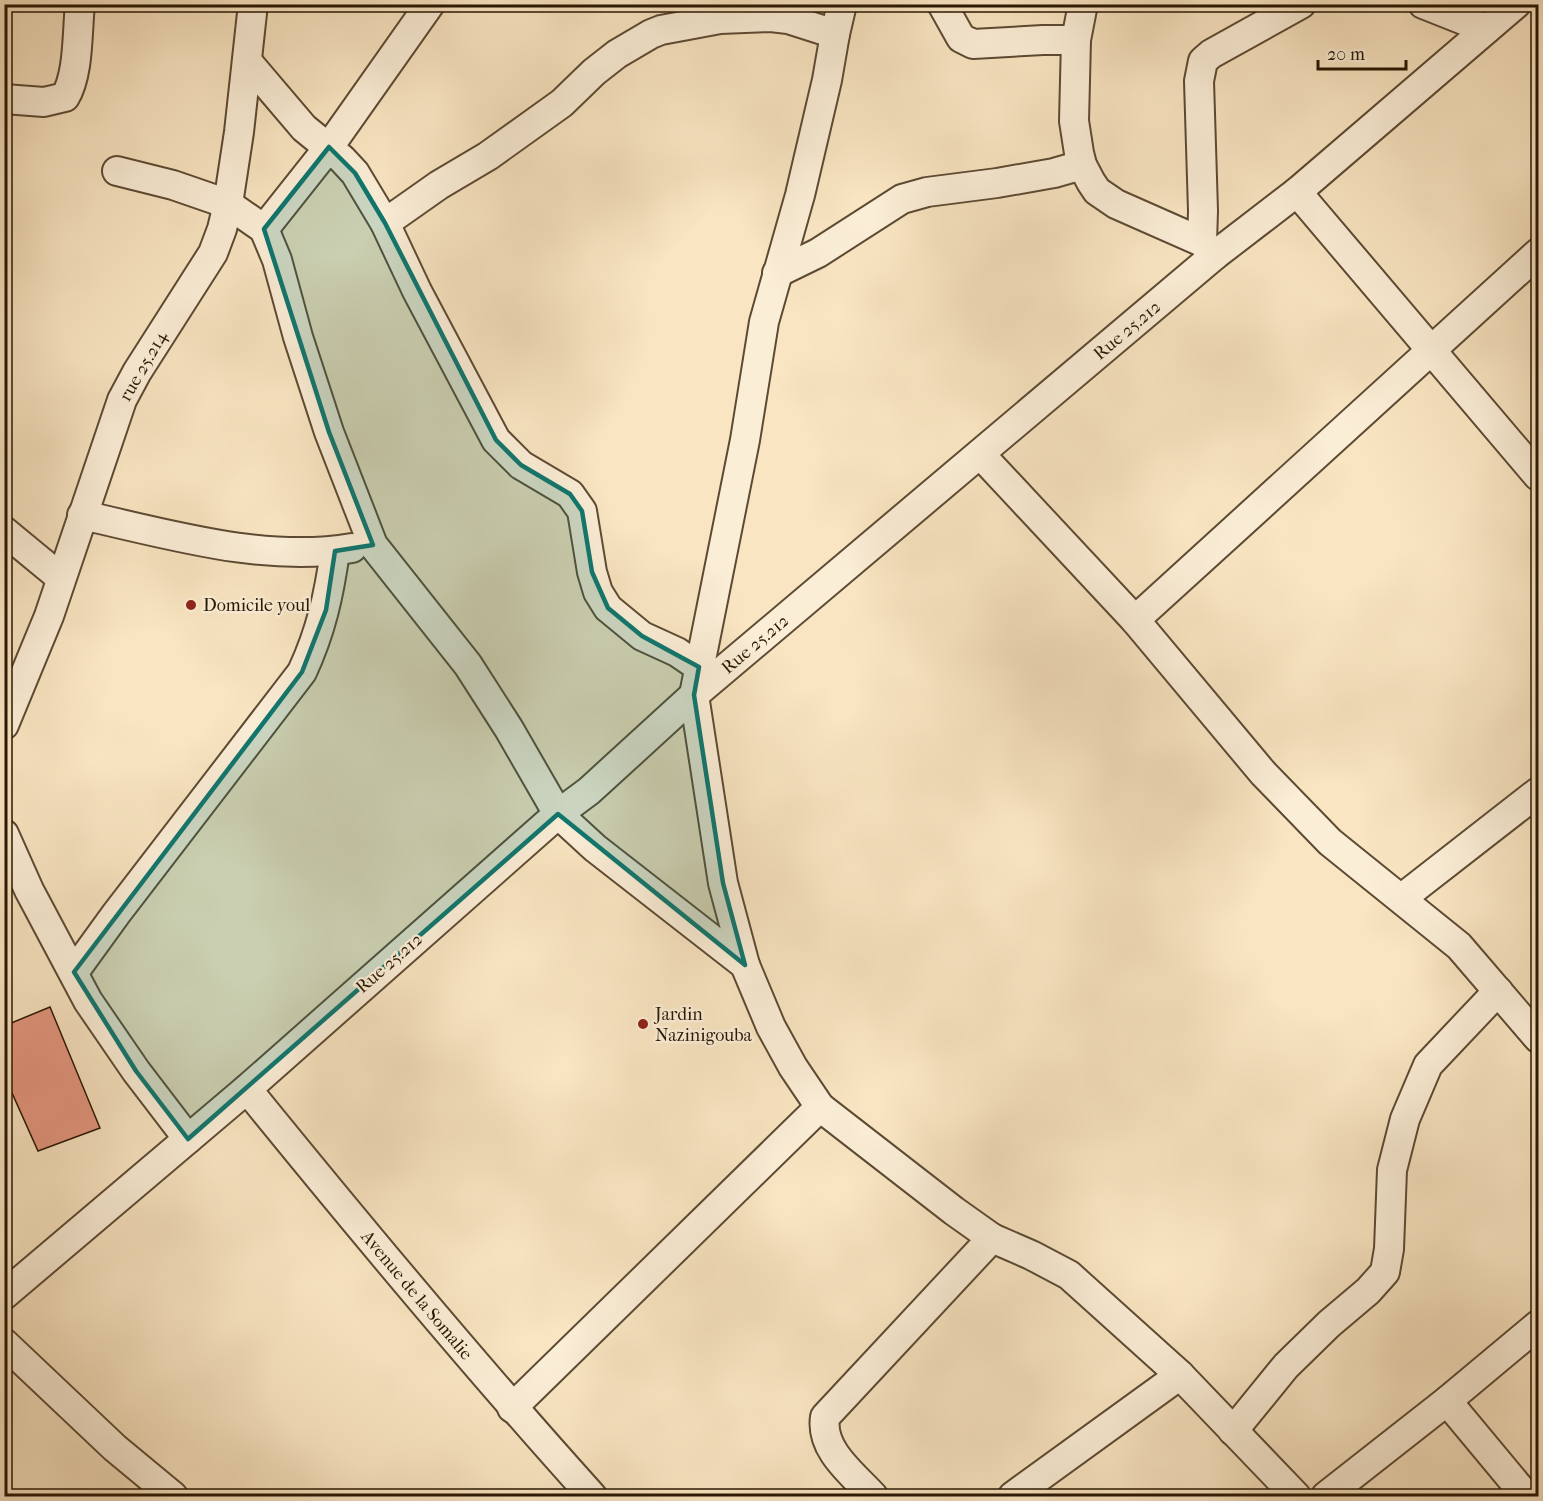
<svg xmlns="http://www.w3.org/2000/svg" width="1543" height="1501" viewBox="0 0 1543 1501" font-family="'IM FELL French Canon',serif">
<style>
.building{fill:#e4967f;stroke:#291703;stroke-width:1.5}
.lines{fill:none;stroke-linecap:round;stroke-linejoin:round}
.street-casing{stroke:#5d4a33;stroke-width:32}
.street{stroke:#fbeed7;stroke-width:28}
.marked{fill:#0f766e;fill-opacity:0.2;stroke:#0f766e;stroke-width:4.5;stroke-linejoin:round}
.poi-dot{fill:#8f2418;stroke:#fbeed7;stroke-width:2}
.labels{text-anchor:middle;stroke-width:4.5;stroke-linejoin:round;paint-order:stroke}
.street-label{font-size:18px;fill:#291703;stroke:#fbeed7}
.poi-label{font-size:18px;fill:#291703;stroke:#fbeed7;text-anchor:start}
</style>
<rect width="100%" height="100%" fill="#f9e5c2"/>
<filter id="stains"><feTurbulence type="fractalNoise" baseFrequency=".00333" numOctaves="4"/><feColorMatrix values="0 0 0 0 .2 0 0 0 0 .09 0 0 0 0 .02 0 0 0 .5 -.17"/></filter>
<radialGradient id="worn" r=".72"><stop offset=".6" stop-color="#630" stop-opacity="0"/><stop offset="1" stop-color="#630" stop-opacity=".3"/></radialGradient>
<path class="building" d="M50,1007L100,1128L38,1151L4,1075V1026Z"/>
<g class="lines">
<g class="street-casing">
<g id="street">
<path d="M942,4L961,38L973,44L1043,40H1076"/>
<path d="M1083,4L1076,40L1074,121L1079,153L1082,165L1091,182L1097,191L1116,204L1202,242L1215,255"/>
<path d="M1423,4L1486,29"/>
<path d="M247,61L304,128L342,159L355,173L385,223L417,291L496,440L521,465L570,494L582,511L592,572L598,592L608,608L642,636L677,652L699,667"/>
<path d="M4,99L44,102L65,97C79,74 77,32 80,4"/>
<path d="M117,171L173,185L228,204L264,229L277,260L298,337L329,432L373,545L468,665L509,729L558,814L595,848L745,965L771,1027L793,1067L820,1107L954,1211L992,1238L1031,1255L1069,1275L1180,1375L1296,1496"/>
<path d="M1297,192L1538,476"/>
<path d="M385,223L439,185L488,156L562,103L594,72L617,54L651,34L661,30L720,19L771,17L788,19L835,34"/>
<path d="M264,229L329,147L430,4"/>
<path d="M1202,242L1203,211L1199,81L1203,61L1211,54L1301,4"/>
<path d="M777,273L818,253L902,199L927,192L997,183L1054,173L1082,165"/>
<path d="M980,454L1135,620L1263,773L1330,842L1459,946L1538,1038"/>
<path d="M82,515C168,534 264,563 352,548"/>
<path d="M4,531L61,578"/>
<path d="M1135,620L1538,253"/>
<path d="M4,725L49,616L122,400L137,372L213,253L222,229L228,204L239,132L253,4"/>
<path d="M4,834L29,890L88,1001L136,1071L188,1139"/>
<path d="M1402,898L1538,792"/>
<path d="M745,965L723,883L694,695L745,440L764,322L800,195L827,80L835,34L842,4"/>
<path d="M74,972L116,914L302,672C321,631 329,595 335,551"/>
<path d="M247,1089C359,1227 473,1364 592,1496"/>
<path d="M4,1295L247,1089L558,814L589,791L694,695L1215,255L1297,192L1516,4"/>
<path d="M4,1343L115,1448L173,1496"/>
<path d="M1447,1401L1526,1496"/>
<path d="M512,1408L820,1107"/>
<path d="M1233,1431L1286,1366L1329,1324L1368,1291L1385,1272L1389,1249L1392,1170L1405,1119L1428,1065L1498,991"/>
<path d="M873,1496C853,1474 820,1450 825,1417L992,1238"/>
<path d="M1013,1496L1180,1375"/>
<path d="M1326,1496L1447,1401L1538,1325"/>
</g>
</g>
<use href="#street" class="street"/>
</g>
<path class="marked" d="M329,147L355,173L385,223L496,440L521,465L570,494L582,511L592,572L608,608L642,636L699,667L694,695L723,883L745,965L558,814L188,1139L136,1071L74,972L302,672L326,610L335,551L373,545L329,432L264,229Z"/>
<g class="poi-dot">
<circle cx="191" cy="605" r="6"/>
<circle cx="643" cy="1024" r="6"/>
</g>
<g class="labels">
<g class="street-label">
<text transform="translate(1127 330) rotate(-40)" y="6">Rue 25.212</text>
<text transform="translate(143 366) rotate(-60)" y="6">rue 25.214</text>
<text transform="translate(755 644) rotate(-40)" y="6">Rue 25.212</text>
<text transform="translate(389 963) rotate(-41)" y="6">Rue 25.212</text>
<text transform="translate(417 1295) rotate(50)" y="6">Avenue de la Somalie</text>
</g>
<g class="poi-label">
<text x="203" y="611">Domicile youl</text>
<text x="655" y="1020">Jardin<tspan x="655" dy="21">Nazinigouba</tspan></text>
</g>
</g>
<rect width="1543" height="1501" fill="none" stroke="#f9e5c2" stroke-width="24"/>
<rect x="6" y="6" width="1531" height="1489" fill="none" stroke="#291703" stroke-width="3"/>
<rect x="12" y="12" width="1519" height="1477" fill="none" stroke="#291703" stroke-width="1.5"/>
<path d="M1318 60v9h88v-9" fill="none" stroke="#291703" stroke-width="3"/>
<text x="1327" y="60" font-size="18" fill="#291703" stroke="#fbeed7" stroke-width="4.5" paint-order="stroke">20 m</text>
<rect width="100%" height="100%" filter="url(#stains)"/>
<rect width="100%" height="100%" fill="url(#worn)"/>
</svg>
